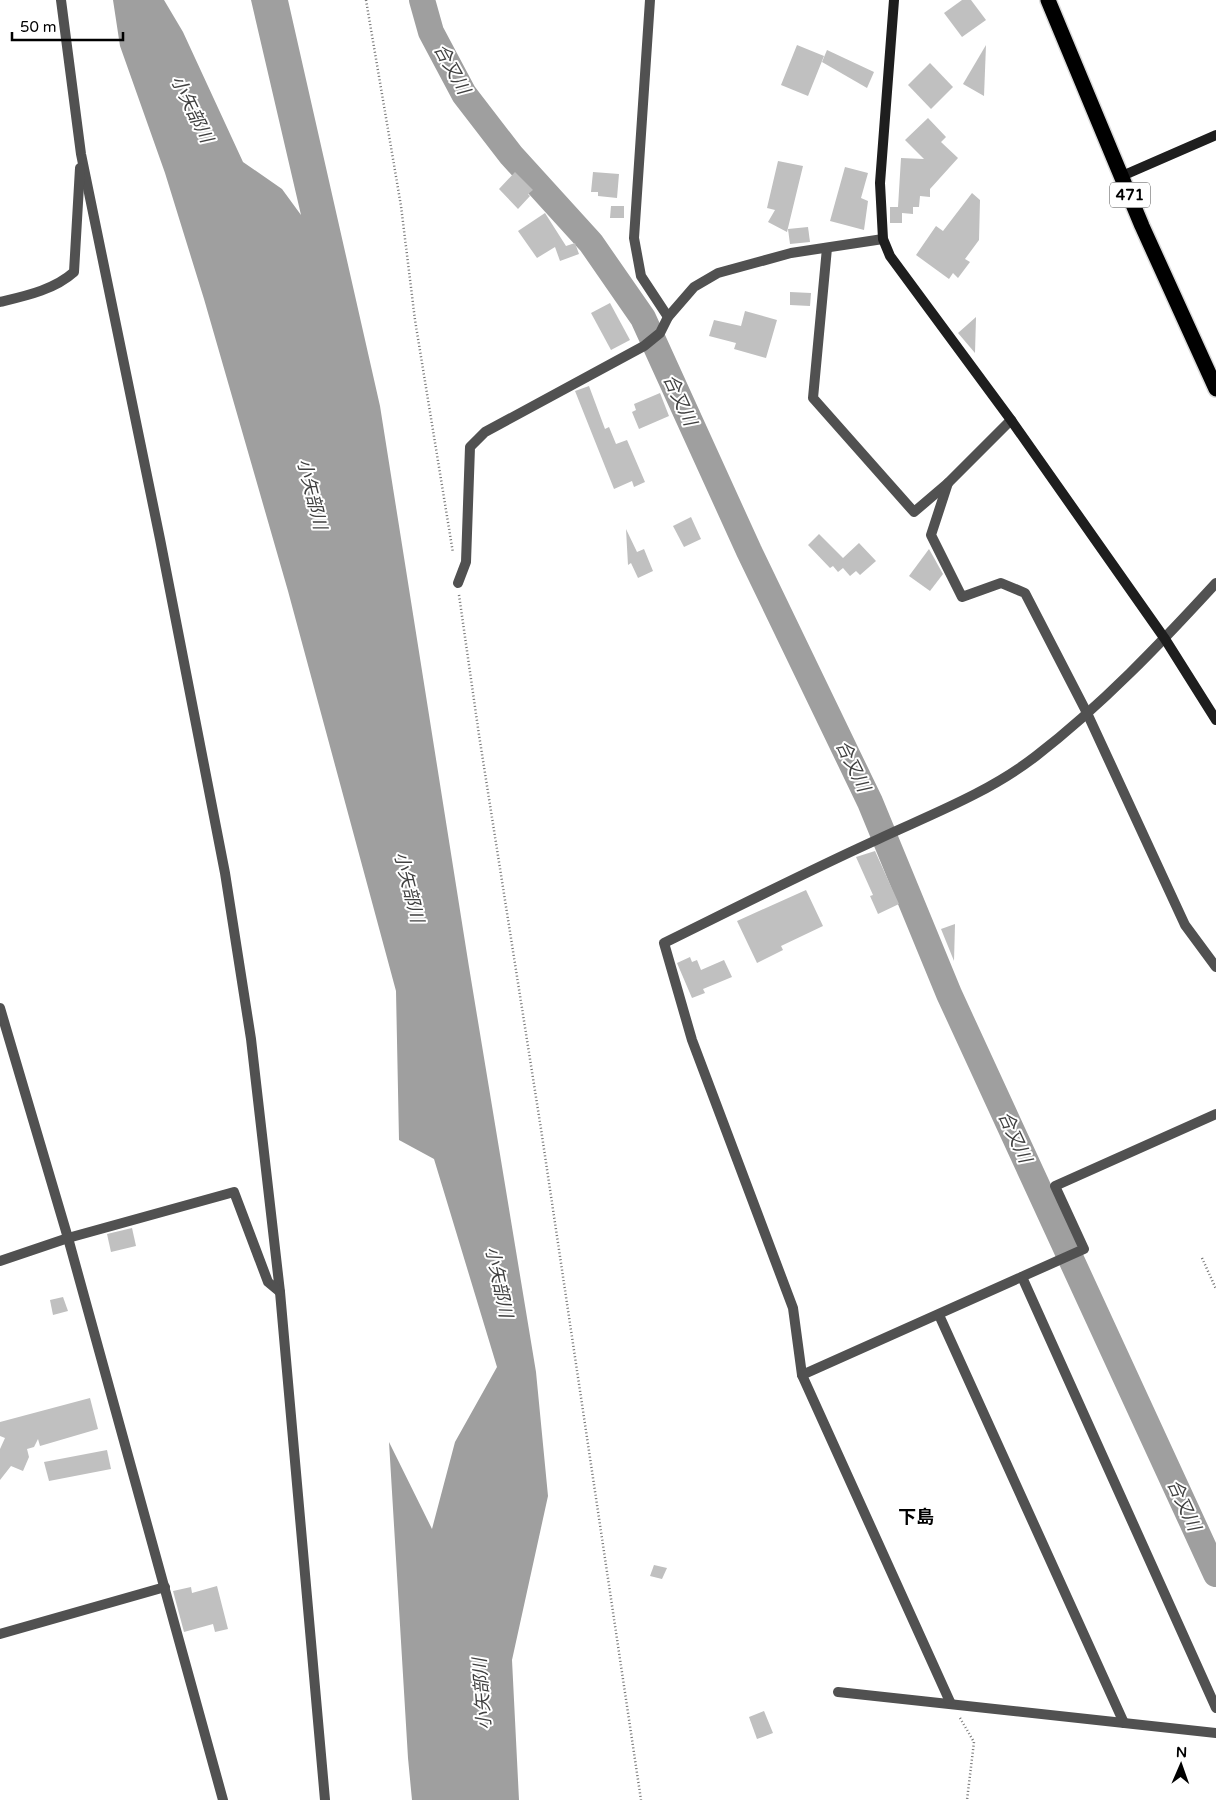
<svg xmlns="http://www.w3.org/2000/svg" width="1216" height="1800" viewBox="0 0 1216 1800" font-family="'Varela Round','Noto Sans JP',sans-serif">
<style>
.water{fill:#9f9f9f}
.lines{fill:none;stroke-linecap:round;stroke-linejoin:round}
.river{stroke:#9f9f9f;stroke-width:26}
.building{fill:#c0c0c0}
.highway-casing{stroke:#dbdbdb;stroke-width:18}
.path{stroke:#737373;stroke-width:2.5;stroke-dasharray:1 2.5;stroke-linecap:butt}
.street{stroke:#515151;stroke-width:10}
.secondary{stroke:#1e1e1e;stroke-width:10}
.highway{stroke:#000;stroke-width:15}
.labels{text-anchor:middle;stroke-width:4;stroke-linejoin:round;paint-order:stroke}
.shield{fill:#fff;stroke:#4c4c4c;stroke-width:1}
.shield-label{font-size:15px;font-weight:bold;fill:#000}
.water-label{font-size:18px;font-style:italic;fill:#404040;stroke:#fff}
.neighbourhood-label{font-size:18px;font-weight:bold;fill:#000;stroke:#fff}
</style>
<rect width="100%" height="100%" fill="#fff"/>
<path class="water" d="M113,0H164L183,32L243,162L282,189L301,215L251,0H288L380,406L469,967L536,1372L548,1496L512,1660L519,1800H412L408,1758L389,1442L432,1529L455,1442L497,1367L434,1159L399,1140L396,991L288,591L204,299L165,173L120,46Z"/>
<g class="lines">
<path class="river" d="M422,0L431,32L464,94L511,155L591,243L643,318L749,551L870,802L949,994L1216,1574"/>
</g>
<g class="building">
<path d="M962,0H971L986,20L962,37L944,13Z"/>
<path d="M797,45L824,56L808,96L781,85Z"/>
<path d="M986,45L984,96L963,84Z"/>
<path d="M827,50L874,72L867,88L822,62Z"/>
<path d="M930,63L953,87L931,109L908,85Z"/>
<path d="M928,118L946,137L941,142L958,158L930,189V197L920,196L919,207H913V214L902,213V223H890V207H898L901,158L924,159L905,140Z"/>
<path d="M778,161L803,166L787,232L768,222L775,210L767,208Z"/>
<path d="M845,167L868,173L861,198L868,201L864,230L830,221Z"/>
<path d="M515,172L533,190L528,194L530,196L518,209L499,189Z"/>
<path d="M593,172L619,174L617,198L598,196V192H591Z"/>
<path d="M972,193L980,200L979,240L965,259L970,262L958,278L953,273L949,279L916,255L936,226L943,231Z"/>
<path d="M611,206H624V218H610Z"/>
<path d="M545,213L566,246L575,243L579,254L560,261L555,247L537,258L518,231Z"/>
<path d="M808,227L810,242L790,244L788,229Z"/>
<path d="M790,292L811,293L810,306L790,305Z"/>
<path d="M610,303L630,340L611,350L591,313Z"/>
<path d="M745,311L777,320L766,358L734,349L736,343L709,336L714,320L741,326Z"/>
<path d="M976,317L975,353L958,333Z"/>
<path d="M589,386L605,429L609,427L616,444L627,440L645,482L634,487L632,481L614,489L575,391Z"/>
<path d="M660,393L669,416L639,429L632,412L636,410L634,404Z"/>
<path d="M691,517L701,539L684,547L673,526Z"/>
<path d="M626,529L637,552L644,549L653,571L638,578L631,563L628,565Z"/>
<path d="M819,534L843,558L859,543L876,561L860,575L856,571L850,576L843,568L838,572L833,566L830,568L808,545Z"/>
<path d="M929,549L943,574L930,591L909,576Z"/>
<path d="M875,851L899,904L878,914L870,896L873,895L856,857Z"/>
<path d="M806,890L823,926L781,946L783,950L757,963L737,921Z"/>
<path d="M955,924L954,961L941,929Z"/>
<path d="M690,957L692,962L697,960L701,970L724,960L732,977L703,989L705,993L692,998L677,963Z"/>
<path d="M132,1228L136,1246L111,1252L107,1234Z"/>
<path d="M63,1297L68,1311L53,1315L50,1300Z"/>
<path d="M90,1398L98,1429L40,1446L38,1439L34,1447L27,1449L29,1457L23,1471L11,1466L0,1480V1449L5,1438L0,1436V1422Z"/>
<path d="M107,1450L111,1469L49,1481L44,1462Z"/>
<path d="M654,1565L667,1568L662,1579L650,1576Z"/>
<path d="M217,1586L228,1629L215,1632L213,1624L184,1632L173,1591L191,1587L192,1593Z"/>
<path d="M764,1711L773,1733L757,1739L749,1717Z"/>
</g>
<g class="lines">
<g class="highway-casing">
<path id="highway" d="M1048,0L1142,226L1216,389"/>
</g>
<g class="path">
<path d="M366,0L401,206L415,320L453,553"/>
<path d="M459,595L479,735L541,1129L641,1800"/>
<path d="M1202,1258L1216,1289"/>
<path d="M960,1718L974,1742L967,1800"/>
</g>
<g class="street">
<path d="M61,0L81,154L160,539L225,873L251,1039L280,1292L325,1800"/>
<path d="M650,0L634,238L641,276L668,317"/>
<path d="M827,248L813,398L914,512L948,483L1011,420"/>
<path d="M0,302C25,296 54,290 74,272L80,168"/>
<path d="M948,483L931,535L962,597L1001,583L1025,593L1087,713L1185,925L1216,967"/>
<path d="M458,583L466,562L470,447L485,432L644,346L660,333L668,317L694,287L718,273L791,253L883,239"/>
<path d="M0,1008L68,1238L223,1800"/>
<path d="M0,1261L68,1238L234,1192L268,1282L280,1292"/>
<path d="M1022,1277L1216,1708"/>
<path d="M939,1315L1124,1723"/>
<path d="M802,1375L1084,1249L1055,1186L1216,1114"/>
<path d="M0,1634L165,1587"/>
<path d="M838,1692L1216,1733"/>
<path d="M951,1704L802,1375L793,1308L692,1040L664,943C733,909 802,874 872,842C927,816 987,794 1036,756C1102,705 1160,644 1216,583"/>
</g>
<g class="secondary">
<path d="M894,0L880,183L883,239L890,256L1011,420L1165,639L1216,720"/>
<path d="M1122,176L1216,135"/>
</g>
<use href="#highway" class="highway"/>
</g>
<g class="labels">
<rect class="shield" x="1110" y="182.5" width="40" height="25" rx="4"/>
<g class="shield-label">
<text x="1130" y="200">471</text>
</g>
<g class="water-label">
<text transform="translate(452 69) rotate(61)" y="6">合又川</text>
<text transform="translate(192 109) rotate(64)" y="6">小矢部川</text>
<text transform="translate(680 400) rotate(65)" y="6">合又川</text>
<text transform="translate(312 494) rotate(76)" y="6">小矢部川</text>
<text transform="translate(853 766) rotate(64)" y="6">合又川</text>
<text transform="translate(409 887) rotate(76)" y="6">小矢部川</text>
<text transform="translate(1015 1137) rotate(65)" y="6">合又川</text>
<text transform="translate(499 1282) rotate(78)" y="6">小矢部川</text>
<text transform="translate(1184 1505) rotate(65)" y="6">合又川</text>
<text transform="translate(482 1694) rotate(-94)" y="6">小矢部川</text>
</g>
<g class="neighbourhood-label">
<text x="916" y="1523">下島</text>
</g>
</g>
<g transform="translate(1181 1765) rotate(2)" stroke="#ffffff" stroke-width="4" paint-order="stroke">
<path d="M0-4L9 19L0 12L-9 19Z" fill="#000000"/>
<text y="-8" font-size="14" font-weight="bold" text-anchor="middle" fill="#000000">N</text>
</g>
<path d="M12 32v8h111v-8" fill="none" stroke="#000000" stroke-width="2.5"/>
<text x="20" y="32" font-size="15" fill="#000000" stroke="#ffffff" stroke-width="4" paint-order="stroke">50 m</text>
</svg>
